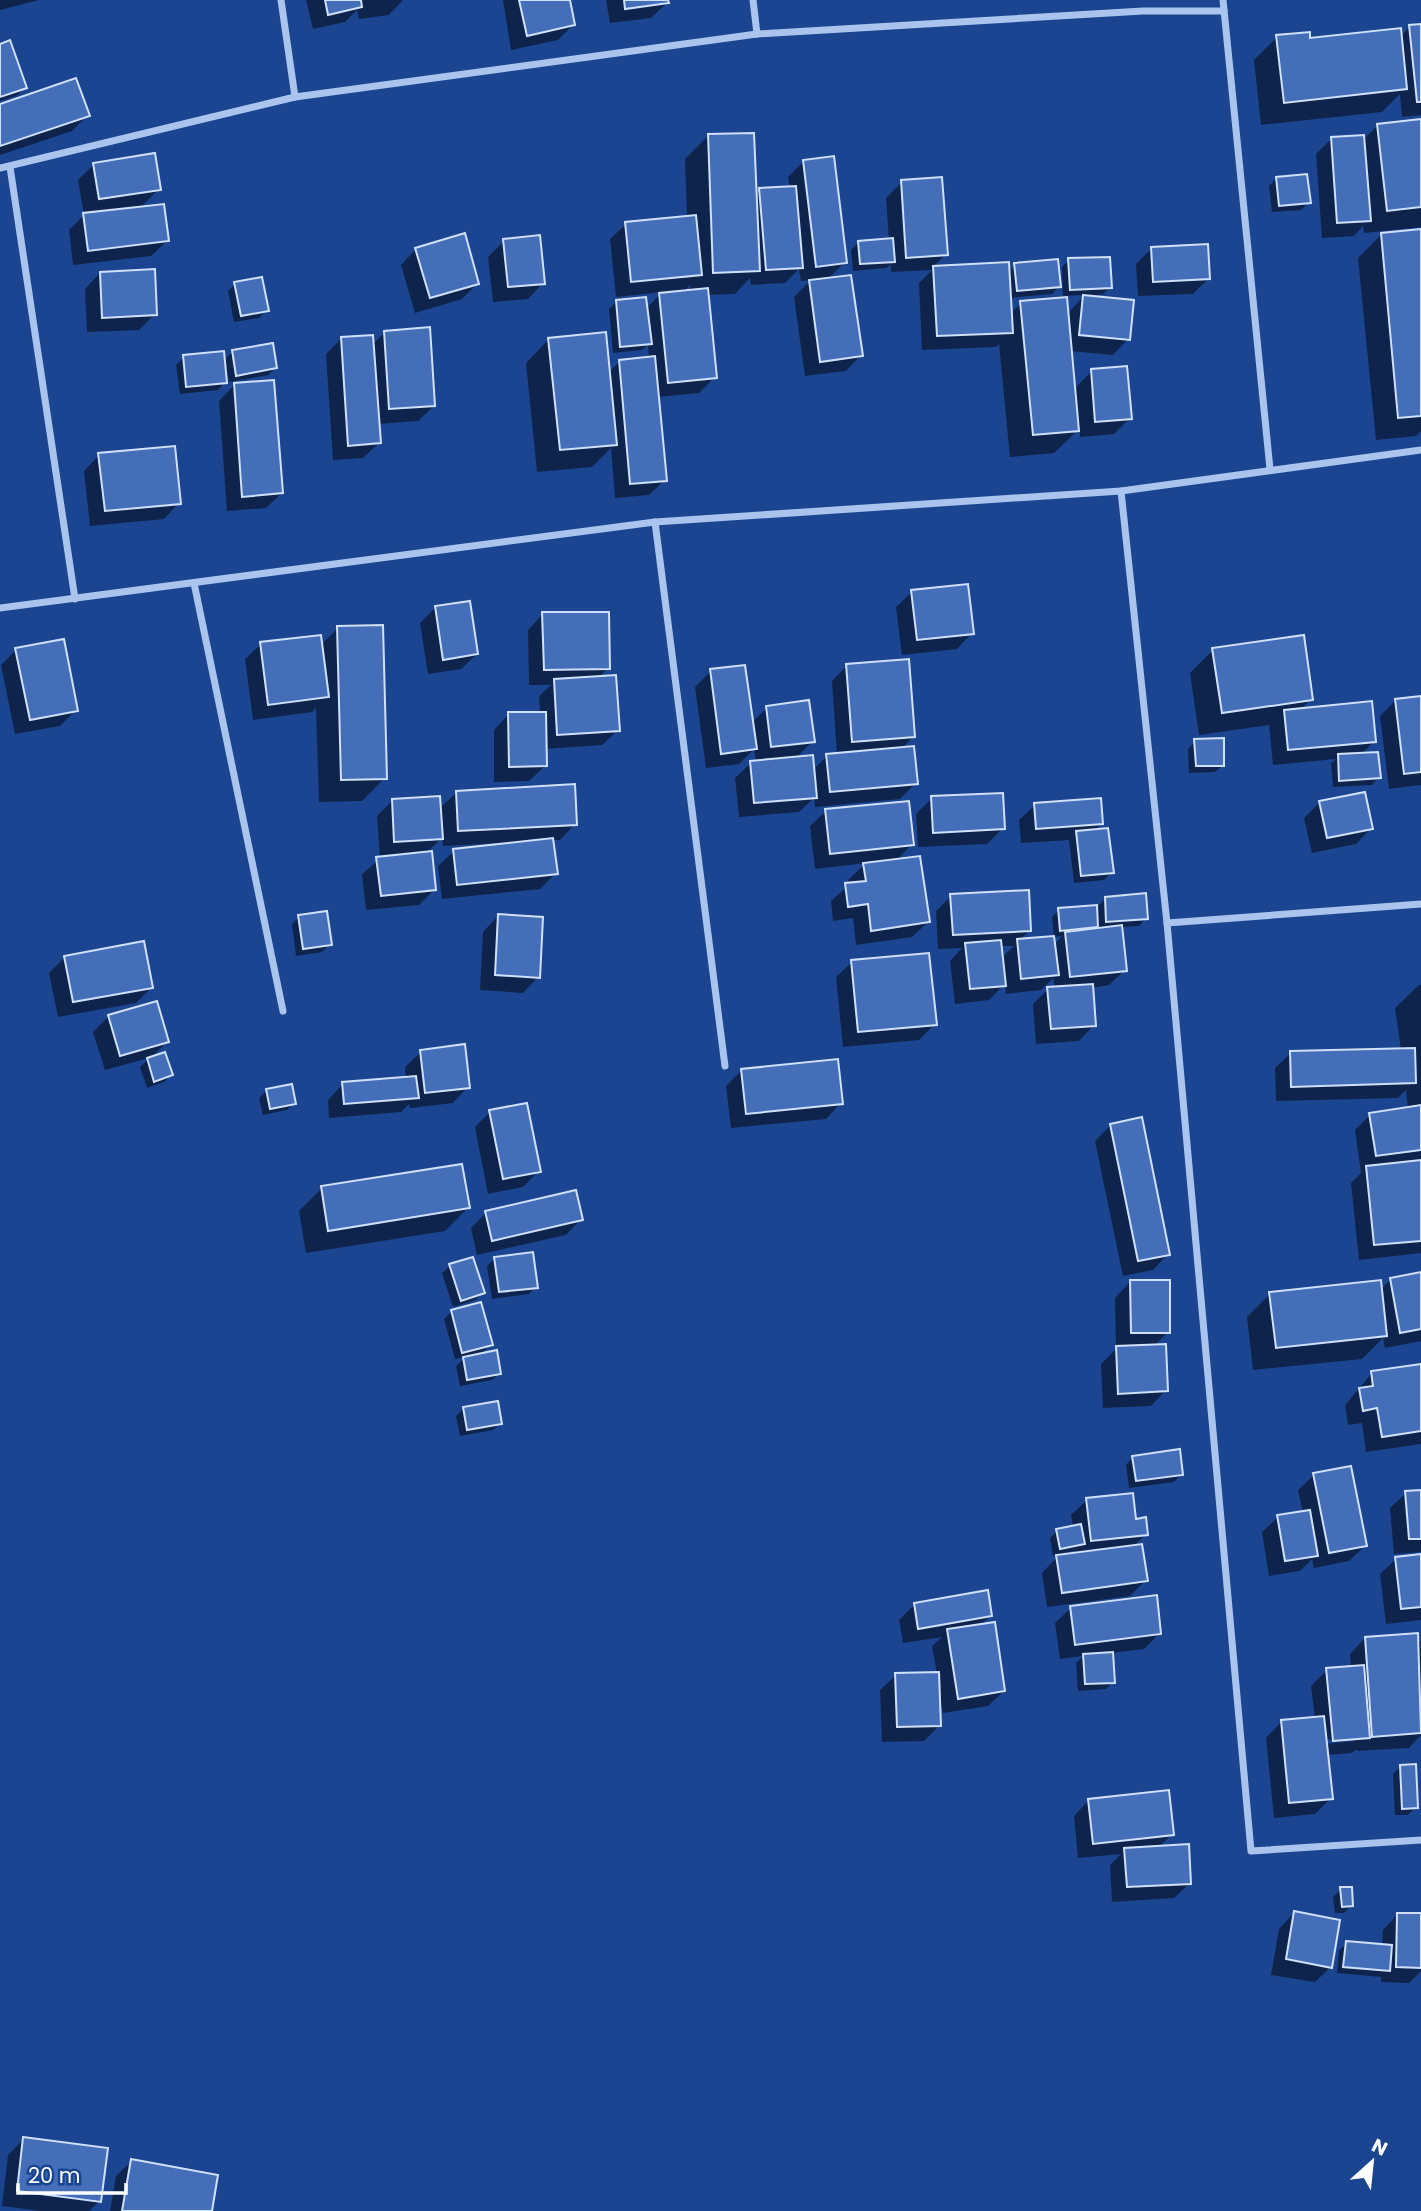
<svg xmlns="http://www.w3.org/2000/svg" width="1421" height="2211" viewBox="0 0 1421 2211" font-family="Poppins,sans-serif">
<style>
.shadow{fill:#0007;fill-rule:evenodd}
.building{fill:#446fb8;stroke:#d0e0fa;stroke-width:2}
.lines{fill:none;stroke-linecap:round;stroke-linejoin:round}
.minor{stroke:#aac4ee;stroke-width:7}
</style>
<rect width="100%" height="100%" fill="#1b4590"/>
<g class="shadow">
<path d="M0,0H39L0,10Z"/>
<path d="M306,0H403L389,15L359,19L357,10L345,22L313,29Z"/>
<path d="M503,0H568L573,25L558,40L511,50Z"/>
<path d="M606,0H666L667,3L651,18L610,23Z"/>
<path d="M1421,26V115L1402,117L1400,94L1382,112L1261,125L1254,60L1277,37L1308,40L1400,37L1409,27Z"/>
<path d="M0,46L25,87L18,95L0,101Z"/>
<path d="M0,106L88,115L72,131L0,155Z"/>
<path d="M1421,120V227L1364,233L1363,226L1354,236L1322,238L1316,154L1331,139L1363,140L1378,125Z"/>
<path d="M708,136L755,195L760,190L790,188L788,177L804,161L845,262L828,279L861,355L846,371L805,376L794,297L811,280L801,281L799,269L785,283L751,285L750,278L735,294L707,295L715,377L699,393L657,397L665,480L649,495L615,498L611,448L592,467L537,472L526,363L549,339L608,373L620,361L649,359L648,345L642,350L613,353L609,309L616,302L646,309L662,292L616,297L610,239L626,224L687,217L685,159ZM690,285V292L682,293Z"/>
<path d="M94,164L159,189L140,208L167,241L151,256L73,265L69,230L84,215L78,180Z"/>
<path d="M1277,178L1309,202L1301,210L1272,212L1269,186Z"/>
<path d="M902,182L946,254L933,267L1008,272L1015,265L1059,287L1052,294L1009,298L1010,314L1021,303L1063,299L1062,267L1069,260L1111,287L1103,294L1088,297L1128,339L1113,355L1070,351L1074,389L1092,371L1130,418L1114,434L1080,437V428L1054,453L1010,457L999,344L996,347L922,350L919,283L932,270L891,272V264L886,268L853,271L851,250L859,242L889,240L886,198ZM1085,295L1067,314L1065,296Z"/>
<path d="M1421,231V431L1416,436L1376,440L1358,258L1382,234Z"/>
<path d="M504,241L543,283L528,299L493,302L488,257Z"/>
<path d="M416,249L477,284L462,299L415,313L401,265Z"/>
<path d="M1151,249L1208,279L1193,294L1138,296L1136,264Z"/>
<path d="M100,273L155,314L139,330L87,332L85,289Z"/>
<path d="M235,284L267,310L259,318L234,322L228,291Z"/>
<path d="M385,332L434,406L418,421L378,424L379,443L363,458L333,460L326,354L341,339L372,345Z"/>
<path d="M232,352L275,368L268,375L229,382L227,370H224L225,382L218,390L180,394L176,365L184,357L223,361Z"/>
<path d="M234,385L282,493L266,508L227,511L219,401Z"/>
<path d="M99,455L179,503L164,519L90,526L84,471Z"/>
<path d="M912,592L972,633L957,649L902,655L896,607Z"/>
<path d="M436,607L477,654L461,669L428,674L420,623Z"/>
<path d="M543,614L608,668L598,678L618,730L602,745L545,749V766L529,781L494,782V730L509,714H540L539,696L551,685H529L528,630Z"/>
<path d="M338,628L385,778L362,801L319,802L316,708L312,712L253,720L245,659L261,644L321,645Z"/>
<path d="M16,650L76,710L60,726L15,734L1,665Z"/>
<path d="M1213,650L1311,699L1300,710L1374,741L1361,755L1379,777L1372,785L1333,787L1331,763L1336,759L1273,765L1269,725L1199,735L1190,673Z"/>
<path d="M847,665L913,737L901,749L916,783L900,799L815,807L814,798L799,812L739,817L735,778L751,763L756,762L754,749L739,764L706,768L695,687L711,671L751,723L767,708L813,741L795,759L813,770L827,756L837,755L832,681Z"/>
<path d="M1421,698V785L1389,789L1380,716L1395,701Z"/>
<path d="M1195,741L1223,765L1215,772L1189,773L1188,749Z"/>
<path d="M457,792L575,824L560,840H552L556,873L540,889L442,899L438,866L454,851L501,846V843L443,846L442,838L426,853L435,889L419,905L366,910L362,874L380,859L377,816L393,800L439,809Z"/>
<path d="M932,798L1003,828L987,844L918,847L916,814Z"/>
<path d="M1320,802L1371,828L1356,844L1312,853L1304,818Z"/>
<path d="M1035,805L1101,824L1094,831L1112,872L1104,880L1074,883L1069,840L1021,843L1019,820Z"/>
<path d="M826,811L912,844L896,861L928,922L912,937L856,945L853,918L833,921L831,901L849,885L848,880L866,863L815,869L810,826Z"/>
<path d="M951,896L1030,930L1019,941L1054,945L1062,936L1054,937L1052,917L1059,910L1095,909L1105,899L1146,918L1139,926L1120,927L1125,970L1109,985L1091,988L1094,1025L1079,1041L1036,1044L1033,1004L1048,989L1055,988L1053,978L1041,990L1006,994L1005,984L989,1000L955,1004L950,961L962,948L938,949L936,911ZM1000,946H1014L1001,958Z"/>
<path d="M498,916L538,977L523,993L480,990L483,932Z"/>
<path d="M299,917L330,944L322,952L296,956L292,924Z"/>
<path d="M65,957L152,987L136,1003L58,1017L49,973Z"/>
<path d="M852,962L935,1024L919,1040L843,1047L836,977Z"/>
<path d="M1419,985H1421V1253L1359,1260L1351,1183L1361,1173L1355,1130L1370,1115L1408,1109L1406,1090L1398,1098L1276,1101L1275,1068L1291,1053L1401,1050L1395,1008Z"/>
<path d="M109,1016L167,1042L150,1059L171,1075L164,1082L147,1088L140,1067L149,1058L105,1070L93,1032Z"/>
<path d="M421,1052L468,1087L453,1103L410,1108L409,1104L401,1112L329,1118L328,1100L343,1084L406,1079L405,1067Z"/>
<path d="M742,1070L841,1103L826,1119L731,1128L726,1086Z"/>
<path d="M267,1090L294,1103L287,1110L263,1115L259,1098Z"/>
<path d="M490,1112L539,1171L523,1187L488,1194L475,1127Z"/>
<path d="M1111,1125L1168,1254L1153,1270L1123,1276L1095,1141Z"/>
<path d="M322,1188L468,1208L445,1231L306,1253L299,1211Z"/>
<path d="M486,1213L581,1219L566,1235L477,1255L471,1228Z"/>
<path d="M495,1258L536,1287L529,1294L492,1299L487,1266Z"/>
<path d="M450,1266L483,1293L475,1300L453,1307L442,1273Z"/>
<path d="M1421,1274V1341L1385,1348L1383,1338L1362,1359L1253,1370L1247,1317L1270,1294L1380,1290L1390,1280Z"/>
<path d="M1130,1282L1168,1332L1154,1346L1166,1390L1151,1406L1103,1408L1101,1364L1116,1349L1115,1298Z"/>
<path d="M452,1311L491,1344L480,1355L500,1373L492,1380L460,1386L456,1366L465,1357L455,1359L444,1319Z"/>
<path d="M1421,1366V1444L1366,1452L1362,1423L1348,1425L1345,1405L1372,1373Z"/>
<path d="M463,1409L501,1423L493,1430L460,1436L456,1416Z"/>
<path d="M1133,1457L1182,1474L1174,1482L1129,1488L1126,1465Z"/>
<path d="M1314,1475L1365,1546L1349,1561L1314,1568L1312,1559L1300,1571L1269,1576L1262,1532L1278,1517L1303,1513L1298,1490Z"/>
<path d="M1421,1491V1552L1394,1554L1390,1508L1406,1493Z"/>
<path d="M1087,1500L1135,1521L1146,1534L1133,1547L1146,1580L1130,1596L1047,1607L1042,1573L1060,1554L1053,1556L1050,1538L1057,1531L1073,1527L1071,1515ZM1075,1551L1076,1555L1063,1556V1553Z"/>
<path d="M1421,1556V1620L1386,1624L1380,1574L1396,1559Z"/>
<path d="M915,1604L990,1616L980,1626L1004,1691L988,1706L943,1713L938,1697L939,1726L924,1741L882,1742L880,1690L896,1675L937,1674L932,1646L942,1637L903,1643L899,1620Z"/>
<path d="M1071,1608L1160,1633L1144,1649L1111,1653L1113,1682L1106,1689L1078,1691L1076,1663L1083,1656L1060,1659L1055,1623Z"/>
<path d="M1365,1638L1417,1644L1421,1641V1735L1409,1748L1357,1751V1749L1352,1753L1326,1755L1331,1798L1315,1814L1274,1818L1266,1738L1281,1722L1315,1719L1311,1686L1327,1670L1351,1668L1350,1654ZM1354,1738V1741L1325,1744L1324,1740Z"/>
<path d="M1400,1767L1416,1807L1408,1815H1395L1393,1774Z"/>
<path d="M1089,1800L1172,1834L1159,1847L1190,1883L1174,1898L1112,1902L1110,1865L1121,1854L1078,1858L1074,1816Z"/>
<path d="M1341,1889L1352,1905L1344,1913H1335L1333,1897Z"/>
<path d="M1294,1913L1331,1967L1315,1982L1271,1975L1279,1929Z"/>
<path d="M1398,1914L1421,1915V1971L1409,1983L1381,1982V1977L1337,1973L1339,1950L1347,1943L1382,1946L1383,1930Z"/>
<path d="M24,2139L100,2201L89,2211H41L2,2206L8,2155Z"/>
<path d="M132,2161L210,2211H110L116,2176Z"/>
</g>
<g class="building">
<path d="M325,0H361L362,7L328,15Z"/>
<path d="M519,0H570L575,25L527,36Z"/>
<path d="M624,0H668L669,3L625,9Z"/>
<path d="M1421,24V102H1417L1409,25Z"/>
<path d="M1401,28L1407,89L1284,103L1276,35L1310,32V38Z"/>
<path d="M10,40L27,88L0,97V44Z"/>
<path d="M76,78L90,116L0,146V104Z"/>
<path d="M1421,119V207L1387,211L1377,124Z"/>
<path d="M754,133L760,271L713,273L708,134Z"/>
<path d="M1364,135L1371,221L1337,223L1331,137Z"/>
<path d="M155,153L161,190L99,199L93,163Z"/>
<path d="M834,156L847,263L816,267L803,160Z"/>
<path d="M1307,174L1311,203L1279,206L1276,177Z"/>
<path d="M942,177L948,255L906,258L901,180Z"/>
<path d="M796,186L803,268L766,270L759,188Z"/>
<path d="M164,204L169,241L88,251L83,213Z"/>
<path d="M696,215L702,275L631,282L625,222Z"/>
<path d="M1421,229V416L1398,418L1381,233Z"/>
<path d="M465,233L479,284L430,298L415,248Z"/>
<path d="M540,235L545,284L508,287L503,239Z"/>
<path d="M893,238L895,262L860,264L858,241Z"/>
<path d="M1208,244L1210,279L1153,282L1151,247Z"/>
<path d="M1110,257L1112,288L1070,290L1068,258Z"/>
<path d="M1058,259L1061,287L1017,291L1014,263Z"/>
<path d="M1009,262L1013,333L937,336L933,266Z"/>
<path d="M155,269L157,315L102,318L100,272Z"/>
<path d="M851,275L863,356L820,362L809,280Z"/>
<path d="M262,277L269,311L241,316L234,282Z"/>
<path d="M708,288L717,378L668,383L659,293Z"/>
<path d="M1083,295L1134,300L1130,340L1079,335Z"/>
<path d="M646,297L652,344L620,347L616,300Z"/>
<path d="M1067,297L1079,431L1033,435L1020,301Z"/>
<path d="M430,327L435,406L389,409L384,331Z"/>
<path d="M606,332L617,445L560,450L548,338Z"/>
<path d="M373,335L381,443L348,446L341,337Z"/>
<path d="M273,343L277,368L236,376L232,350Z"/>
<path d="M224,351L227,383L186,387L183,355Z"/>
<path d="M655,356L667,481L630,484L619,360Z"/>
<path d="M1127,366L1132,419L1095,422L1091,369Z"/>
<path d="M274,380L283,493L242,497L234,383Z"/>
<path d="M175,446L181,504L105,511L98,453Z"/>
<path d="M968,584L974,634L917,640L911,590Z"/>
<path d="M470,601L478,654L443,660L435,606Z"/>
<path d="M542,612H609L610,669L544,670Z"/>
<path d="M383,625L387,779L341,780L337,626Z"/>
<path d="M321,635L329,697L268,705L260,642Z"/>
<path d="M1304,635L1313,700L1222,713L1212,648Z"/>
<path d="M64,639L78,711L30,720L15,648Z"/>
<path d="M909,659L915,737L852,742L846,664Z"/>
<path d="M745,665L757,749L721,754L710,669Z"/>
<path d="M616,675L620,731L557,735L554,679Z"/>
<path d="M1421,696V772L1404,774L1395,699Z"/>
<path d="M809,700L815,742L771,747L766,706Z"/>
<path d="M1372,701L1376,742L1288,750L1284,710Z"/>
<path d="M508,712H546L547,766L509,767Z"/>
<path d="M1224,738V766H1196L1194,739Z"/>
<path d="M914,746L918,784L830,792L826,754Z"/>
<path d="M1378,752L1381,778L1339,781L1338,754Z"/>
<path d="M813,755L817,798L754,803L750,761Z"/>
<path d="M575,784L577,825L458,831L456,791Z"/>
<path d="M1365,792L1373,829L1327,838L1319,801Z"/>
<path d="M1003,793L1005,829L933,833L931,796Z"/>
<path d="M440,796L443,839L394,842L392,799Z"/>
<path d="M1101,798L1103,824L1036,829L1034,803Z"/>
<path d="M909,801L914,845L830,854L825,809Z"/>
<path d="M1108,828L1114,873L1081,876L1076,831Z"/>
<path d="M553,838L558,874L457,885L453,849Z"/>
<path d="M432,851L436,890L381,896L376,857Z"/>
<path d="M920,856L930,922L871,931L868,904L848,907L845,883L866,881L863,863Z"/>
<path d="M1029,890L1031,931L953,935L950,894Z"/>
<path d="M1146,893L1148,919L1106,922L1105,897Z"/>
<path d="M1097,905L1098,927L1060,931L1058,908Z"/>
<path d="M327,911L332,945L303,949L298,915Z"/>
<path d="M498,914L543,917L540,978L495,975Z"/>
<path d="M1122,925L1127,971L1070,977L1065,932Z"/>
<path d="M1054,936L1059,975L1021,979L1017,939Z"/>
<path d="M1001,940L1006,986L970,989L965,943Z"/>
<path d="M144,941L153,988L73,1002L64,956Z"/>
<path d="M929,953L937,1025L858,1032L851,960Z"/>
<path d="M1093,984L1096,1026L1051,1029L1047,987Z"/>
<path d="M157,1001L169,1042L120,1056L108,1015Z"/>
<path d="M465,1044L470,1088L425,1093L420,1050Z"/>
<path d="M1415,1048L1416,1083L1291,1087L1290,1051Z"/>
<path d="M165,1052L173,1075L154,1082L147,1058Z"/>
<path d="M838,1059L843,1104L746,1114L741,1069Z"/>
<path d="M416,1076L419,1098L344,1104L342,1082Z"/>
<path d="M292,1084L296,1104L270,1109L266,1089Z"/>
<path d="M527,1103L541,1172L503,1179L489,1110Z"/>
<path d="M1421,1105V1150L1376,1156L1369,1113Z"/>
<path d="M1142,1117L1170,1255L1138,1261L1110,1124Z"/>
<path d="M1421,1160V1241L1374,1245L1366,1166Z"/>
<path d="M462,1164L470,1208L328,1231L321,1186Z"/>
<path d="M576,1190L583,1220L492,1241L485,1211Z"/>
<path d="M533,1252L538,1288L499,1292L494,1257Z"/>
<path d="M473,1257L485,1293L461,1301L449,1264Z"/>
<path d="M1421,1272V1329L1400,1333L1390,1278Z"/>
<path d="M1130,1280H1170V1333H1131Z"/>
<path d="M1381,1280L1387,1336L1276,1348L1269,1292Z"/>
<path d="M481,1302L493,1345L462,1353L451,1310Z"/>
<path d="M1166,1344L1168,1391L1118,1394L1116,1346Z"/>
<path d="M497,1350L501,1374L467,1380L463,1357Z"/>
<path d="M1421,1364V1431L1382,1437L1377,1408L1363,1411L1359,1388L1373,1386L1371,1371Z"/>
<path d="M498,1401L502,1424L467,1430L463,1407Z"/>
<path d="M1180,1449L1183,1475L1136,1481L1132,1456Z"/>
<path d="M1351,1466L1367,1546L1329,1553L1313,1473Z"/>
<path d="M1421,1490V1539H1409L1405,1491Z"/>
<path d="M1133,1493L1136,1519L1146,1517L1148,1535L1091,1541L1086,1498Z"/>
<path d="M1310,1510L1318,1556L1285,1561L1277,1515Z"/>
<path d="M1081,1524L1085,1544L1060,1549L1056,1529Z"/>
<path d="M1142,1544L1148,1581L1062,1593L1056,1555Z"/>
<path d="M1421,1554V1607L1401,1609L1395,1557Z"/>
<path d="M988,1590L992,1616L918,1629L914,1603Z"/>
<path d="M1157,1595L1161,1634L1075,1645L1070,1606Z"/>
<path d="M995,1622L1005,1691L958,1699L947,1629Z"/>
<path d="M1418,1633L1421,1733L1372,1737L1365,1637Z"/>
<path d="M1113,1652L1115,1683L1085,1684L1083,1654Z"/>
<path d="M1364,1665L1370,1738L1333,1741L1326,1668Z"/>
<path d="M939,1672L941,1726L897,1727L895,1673Z"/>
<path d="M1324,1716L1333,1799L1289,1803L1281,1720Z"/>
<path d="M1416,1764L1418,1808L1402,1809L1400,1765Z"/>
<path d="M1169,1790L1174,1835L1093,1844L1088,1799Z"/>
<path d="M1189,1844L1191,1884L1127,1887L1124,1848Z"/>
<path d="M1340,1887H1352L1353,1906L1342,1907Z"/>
<path d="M1294,1911L1340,1920L1332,1968L1286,1959Z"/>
<path d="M1397,1913H1421V1968L1396,1967Z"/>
<path d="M1346,1941L1392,1945L1390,1971L1343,1967Z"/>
<path d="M23,2137L108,2148L101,2202L17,2191Z"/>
<path d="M131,2159L218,2175L212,2211H122Z"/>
</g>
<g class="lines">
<g class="minor">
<path d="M281,0L295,97"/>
<path d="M753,0L757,34"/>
<path d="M1223,0L1270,469"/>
<path d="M10,167L75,599"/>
<path d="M0,168L295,97L757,34L1143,11H1224"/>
<path d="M1121,491L1167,923L1251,1851L1421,1840"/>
<path d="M655,522L725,1066"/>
<path d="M194,583L283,1011"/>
<path d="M0,608L655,522L1121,491L1421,450"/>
<path d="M1167,923L1421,904"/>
</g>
</g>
<g transform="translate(1372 2162) rotate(27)" stroke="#1b4590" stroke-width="5" paint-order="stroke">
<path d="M0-5L12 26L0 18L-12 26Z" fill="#ffffff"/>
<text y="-10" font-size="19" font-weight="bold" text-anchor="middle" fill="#ffffff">N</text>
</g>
<path d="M18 2183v10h108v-10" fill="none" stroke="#ffffff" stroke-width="3.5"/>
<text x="28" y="2183" font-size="21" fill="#ffffff" stroke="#1b4590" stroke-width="5" paint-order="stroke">20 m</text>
</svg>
